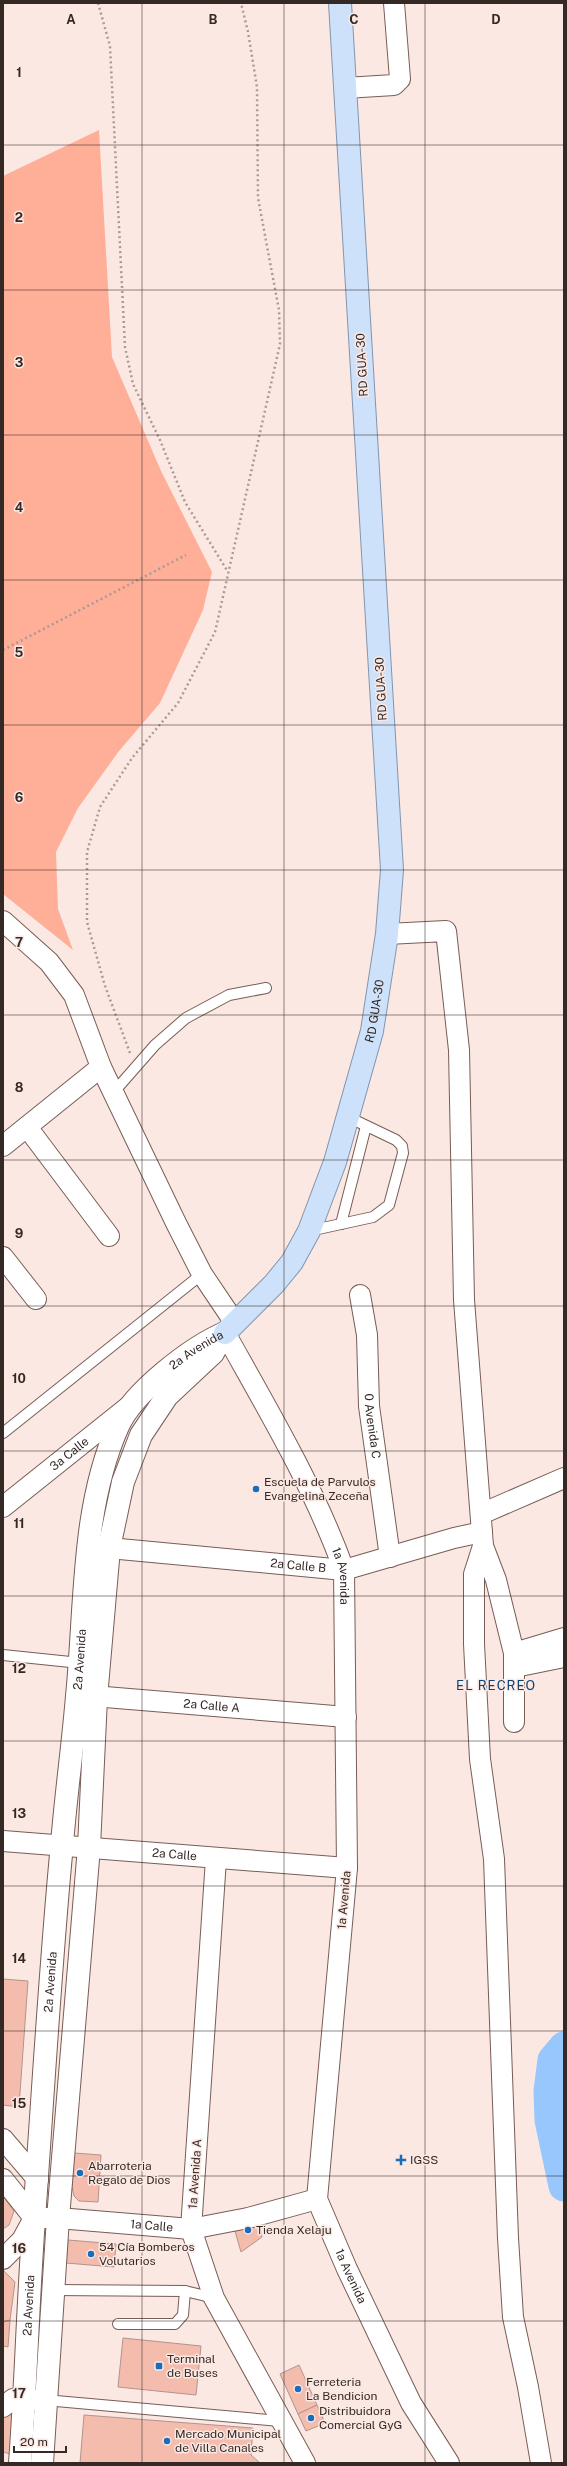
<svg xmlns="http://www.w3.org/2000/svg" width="567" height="2466" viewBox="0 0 567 2466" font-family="'Public Sans',sans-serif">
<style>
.green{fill:#ffae98}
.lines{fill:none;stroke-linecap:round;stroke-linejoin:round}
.river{stroke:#97c7fd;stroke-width:31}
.building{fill:#f4bcad;stroke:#b2948c}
.service-casing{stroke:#785d55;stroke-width:12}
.minor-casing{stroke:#785d55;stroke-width:22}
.tertiary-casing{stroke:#785d55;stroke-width:24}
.primary-casing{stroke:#8295ad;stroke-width:24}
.path{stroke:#aa9a96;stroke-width:2.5;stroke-dasharray:2 3;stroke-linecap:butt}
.service{stroke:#fff;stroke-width:10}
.minor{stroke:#fff;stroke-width:20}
.tertiary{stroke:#fff;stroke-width:22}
.primary{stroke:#cde2fa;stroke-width:22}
.grid{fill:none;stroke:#352926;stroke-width:1;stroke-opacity:0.55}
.poi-dot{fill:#1a6dbb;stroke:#fbe8e3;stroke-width:1.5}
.labels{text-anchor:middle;stroke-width:3;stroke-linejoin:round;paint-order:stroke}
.street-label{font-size:12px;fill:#352926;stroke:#fbe8e3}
.poi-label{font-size:12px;fill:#352926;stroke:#fbe8e3;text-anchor:start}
.neighbourhood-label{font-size:13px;letter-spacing:1px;fill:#0d4273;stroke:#fbe8e3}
.grid-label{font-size:13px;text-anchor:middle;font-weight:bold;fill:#352926;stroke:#fbe8e3;stroke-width:3;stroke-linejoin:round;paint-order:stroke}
</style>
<rect width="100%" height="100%" fill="#fbe8e3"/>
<path class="green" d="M99,130L112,357L161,471L212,572L203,610L160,703L119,751L78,808L56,852L58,909L73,950L3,894V176Z"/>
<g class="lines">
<path class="river" d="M564,2047L553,2060L549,2091L550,2120L564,2186"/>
</g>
<g class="building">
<path d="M3,1979L28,1981L19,2107L3,2105Z"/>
<path d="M74,2153L101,2155L98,2202L79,2201L74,2196L72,2187Z"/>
<path d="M3,2196L14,2211L9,2225L3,2229Z"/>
<path d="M257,2217L262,2237L241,2252L233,2224Z"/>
<path d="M68,2240L116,2244L114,2267L66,2263Z"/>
<path d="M3,2270L15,2282L10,2320L3,2322Z"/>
<path d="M10,2320L8,2347L3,2346V2322Z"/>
<path d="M123,2338L201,2346L196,2395L118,2387Z"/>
<path d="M299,2365L317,2405L298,2414L280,2374Z"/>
<path d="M317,2405L325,2423L306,2431L298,2414Z"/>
<path d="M13,2406L14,2455L3,2452V2413Z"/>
<path d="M84,2415L253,2428L251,2455L260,2463H80Z"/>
</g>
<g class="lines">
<g class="service-casing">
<g id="service">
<path d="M113,1093L155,1045L186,1018L229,995L266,988"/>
<path d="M341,1224L366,1126"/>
<path d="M309,1231L373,1217L389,1205L403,1153L402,1146L396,1140L348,1117"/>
<path d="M3,1433L202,1274"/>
<path d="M3,1655L80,1663"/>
<path d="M53,2290L185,2291L214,2298"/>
<path d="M118,2324H175L183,2315L185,2291"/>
<path d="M45,2400L280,2421"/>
</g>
</g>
<g class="minor-casing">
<g id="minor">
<path d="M345,88L394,85L400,79L394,3"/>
<path d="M3,921L49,962L74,995L101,1067L176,1223L202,1274L235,1323"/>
<path d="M387,934L446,931L459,1050L464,1300L483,1546L474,1574V1644L480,1759L494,1859L508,2238L513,2317L528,2387L541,2463"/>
<path d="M27,1127L109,1236"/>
<path d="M3,1146L101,1067"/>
<path d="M3,1257L36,1299"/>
<path id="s1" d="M360,1295L367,1335L369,1406L390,1557"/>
<path id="s2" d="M225,1333C268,1410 314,1487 344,1570L347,1868L317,2199L347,2269L411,2403L449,2463"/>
<path id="s3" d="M3,1507L128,1407"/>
<path d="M481,1514L564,1478"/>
<path d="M483,1546L496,1580L514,1653V1722"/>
<path id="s4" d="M109,1548L344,1570L454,1538L482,1532"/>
<path d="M514,1653L564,1638"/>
<path d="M515,1667L564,1657"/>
<path id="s5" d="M81,1695L346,1717"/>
<path id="s6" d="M3,1841L347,1868"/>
<path d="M216,1859L191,2229L214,2298L305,2463"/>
<path d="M3,2139L38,2180"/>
<path d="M3,2179L34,2218"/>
<path id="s7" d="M34,2218H58L191,2229L248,2218L317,2199"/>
<path d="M3,2259L22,2240L34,2218"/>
<path d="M3,2407L13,2399L40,2400"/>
</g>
</g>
<g class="tertiary-casing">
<g id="tertiary">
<path id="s8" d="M20,2463C26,2382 28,2300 34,2219C43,2094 50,1969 62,1844C66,1794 73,1745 77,1696C86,1606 81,1509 118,1426C133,1392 192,1347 225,1333"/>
<path d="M42,2463L58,2218L89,1847L96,1698L109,1548L123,1482L141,1435L167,1396L213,1353L219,1342"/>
</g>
</g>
<g class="primary-casing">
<g id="primary">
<path id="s9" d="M225,1333L274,1284L292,1262L309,1231L335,1162L372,1031L387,934L392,870L340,3"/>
</g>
</g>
<g class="path">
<path d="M98,3L110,46L125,347L133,384L160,440L185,502L228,572"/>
<path d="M3,650L186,555"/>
<path d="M130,1053L105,986L87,922V852L100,807L132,758L178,703L215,632L280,344L279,310L258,198L257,87L248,32L241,3"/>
</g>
<use href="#service" class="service"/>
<use href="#minor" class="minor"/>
<use href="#tertiary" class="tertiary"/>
<use href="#primary" class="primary"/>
</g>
<path class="grid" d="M142,3V2463M284,3V2463M425,3V2463M3,145H564M3,290H564M3,435H564M3,580H564M3,725H564M3,870H564M3,1015H564M3,1160H564M3,1306H564M3,1451H564M3,1596H564M3,1741H564M3,1886H564M3,2031H564M3,2176H564M3,2321H564"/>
<g class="poi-dot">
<circle cx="256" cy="1489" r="4"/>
<path d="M399 2154h4v4h4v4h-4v4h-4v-4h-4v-4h4z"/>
<circle cx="80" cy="2173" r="4"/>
<circle cx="248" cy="2230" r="4"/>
<circle cx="91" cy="2254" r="4"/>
<rect x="155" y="2362" width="8" height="8" rx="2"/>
<circle cx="298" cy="2389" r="4"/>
<circle cx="311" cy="2418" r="4"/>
<circle cx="167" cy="2441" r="4"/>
</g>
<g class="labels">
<g class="street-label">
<text transform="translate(362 365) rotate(-93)" y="4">RD GUA-30</text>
<text transform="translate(381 689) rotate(-93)" y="4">RD GUA-30</text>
<text dy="4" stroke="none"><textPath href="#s9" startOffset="363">RD GUA-30</textPath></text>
<text dy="4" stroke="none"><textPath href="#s8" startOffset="1154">2a Avenida</textPath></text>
<text dy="4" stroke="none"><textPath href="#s1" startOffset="132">0 Avenida C</textPath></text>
<text dy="4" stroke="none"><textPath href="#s3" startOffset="85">3a Calle</textPath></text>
<text dy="4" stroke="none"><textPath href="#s4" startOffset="190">2a Calle B</textPath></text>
<text dy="4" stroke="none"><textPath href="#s2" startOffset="271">1a Avenida</textPath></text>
<text dy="4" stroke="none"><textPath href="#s8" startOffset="806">2a Avenida</textPath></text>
<text dy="4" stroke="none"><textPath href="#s5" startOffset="131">2a Calle A</textPath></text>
<text dy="4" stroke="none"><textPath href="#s6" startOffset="172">2a Calle</textPath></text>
<text transform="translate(344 1900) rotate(-85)" y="4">1a Avenida</text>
<text dy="4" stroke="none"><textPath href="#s8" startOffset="482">2a Avenida</textPath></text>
<text transform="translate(195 2174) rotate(-86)" y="4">1a Avenida A</text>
<text dy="4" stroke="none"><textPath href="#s7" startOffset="118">1a Calle</textPath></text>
<text dy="4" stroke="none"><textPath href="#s2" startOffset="980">1a Avenida</textPath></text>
<text dy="4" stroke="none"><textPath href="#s8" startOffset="158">2a Avenida</textPath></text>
</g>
<g class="poi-label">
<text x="264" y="1486">Escuela de Parvulos<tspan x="264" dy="14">Evangelina Zeceña</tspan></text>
<text x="410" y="2164">IGSS</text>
<text x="88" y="2170">Abarroteria<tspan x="88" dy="14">Regalo de Dios</tspan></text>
<text x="256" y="2234">Tienda Xelaju</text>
<text x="99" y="2251">54 Cía Bomberos<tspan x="99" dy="14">Volutarios</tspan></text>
<text x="167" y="2363">Terminal<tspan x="167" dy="14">de Buses</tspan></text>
<text x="306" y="2386">Ferreteria<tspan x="306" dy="14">La Bendicion</tspan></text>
<text x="319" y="2415">Distribuidora<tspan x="319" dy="14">Comercial GyG</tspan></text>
<text x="175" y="2438">Mercado Municipal<tspan x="175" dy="14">de Villa Canales</tspan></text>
</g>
<g class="neighbourhood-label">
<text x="496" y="1690">EL RECREO</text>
</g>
</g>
<g class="grid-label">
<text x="71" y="24">A</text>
<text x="213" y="24">B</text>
<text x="354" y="24">C</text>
<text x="496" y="24">D</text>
<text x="19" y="77">1</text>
<text x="19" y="222">2</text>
<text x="19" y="367">3</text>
<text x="19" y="512">4</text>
<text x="19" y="657">5</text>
<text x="19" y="802">6</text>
<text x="19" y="947">7</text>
<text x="19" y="1092">8</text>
<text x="19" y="1238">9</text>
<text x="19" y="1383">10</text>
<text x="19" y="1528">11</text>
<text x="19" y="1673">12</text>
<text x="19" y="1818">13</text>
<text x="19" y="1963">14</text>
<text x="19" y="2108">15</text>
<text x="19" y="2253">16</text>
<text x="19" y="2398">17</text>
</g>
<rect width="567" height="2466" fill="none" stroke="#352926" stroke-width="8"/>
<path d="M14 2446v6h52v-6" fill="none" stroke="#352926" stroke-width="2"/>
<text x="20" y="2446" font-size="12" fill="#352926" stroke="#fbe8e3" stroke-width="3" paint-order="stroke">20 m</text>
</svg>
